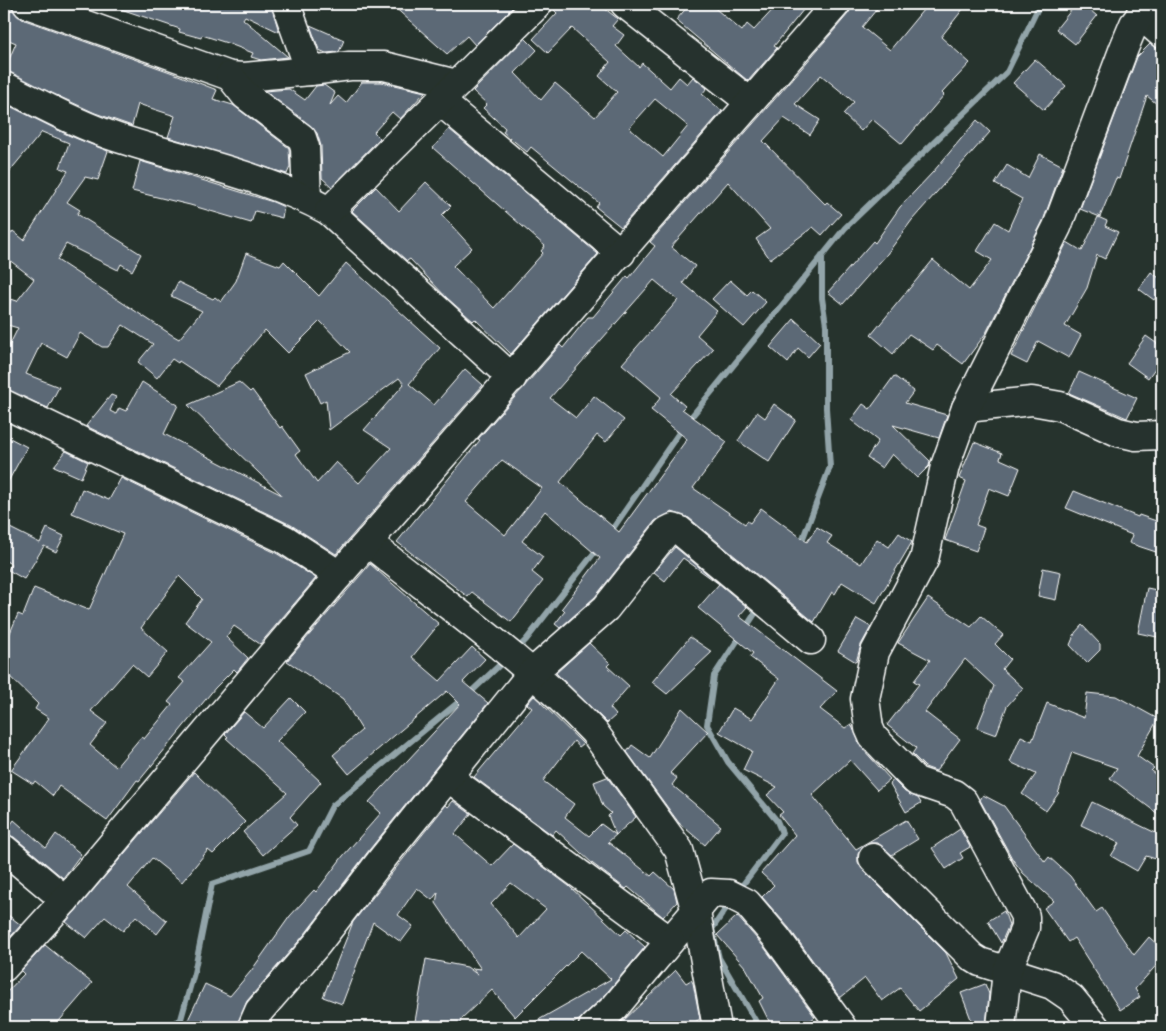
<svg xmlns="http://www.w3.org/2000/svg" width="1166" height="1031" viewBox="0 0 1166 1031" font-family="Kalam,sans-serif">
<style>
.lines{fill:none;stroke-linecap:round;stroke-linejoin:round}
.stream{stroke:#92a4a9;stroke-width:6}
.building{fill:#5c6976;stroke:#fff;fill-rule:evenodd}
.minor-casing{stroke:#fff;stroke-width:31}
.minor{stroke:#26332d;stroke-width:28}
</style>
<rect width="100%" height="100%" fill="#26332d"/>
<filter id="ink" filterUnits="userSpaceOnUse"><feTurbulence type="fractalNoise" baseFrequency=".02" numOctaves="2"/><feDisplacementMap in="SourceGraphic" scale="10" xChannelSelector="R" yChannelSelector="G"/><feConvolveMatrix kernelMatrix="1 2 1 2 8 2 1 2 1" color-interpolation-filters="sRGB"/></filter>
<g filter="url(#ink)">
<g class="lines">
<g class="stream">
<path d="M609,534L683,427L845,228L1007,72L1040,4"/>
<path d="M800,546L830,467L826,408V325L822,298V255"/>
<path d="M515,651L526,640L598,548"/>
<path d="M738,891L782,833L777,821L728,762L707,725L714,676L760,606"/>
<path d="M731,901L712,929L719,958L759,1027"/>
<path d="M167,1027L181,1019L194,973L212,884L309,851L332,806L472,691L506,659"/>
</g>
</g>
<g class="building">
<path d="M116,4H271L279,32L245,16L243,19L288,57L261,60L251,57L253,53L227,43L202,35L201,38L179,32L180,29L115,7Z"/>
<path d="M391,4H516L475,45L467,36L447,54Z"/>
<path d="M553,4H599L618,19L612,26L624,35L616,46L639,67L642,63L670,88L679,77L687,84L693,77L707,88L702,94L722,111L621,227L596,207L599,203L531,147L527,152L503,132L505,128L483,108L487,104L473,91L525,38L537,50L515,73L541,100L555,83L595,117L617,92L599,76L610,62L572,28L548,53L533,39L557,13L553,9ZM655,99L688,126L663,157L629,128Z"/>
<path d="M690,4H710L742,31L747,24L754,30L778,4H808L774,46L777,48L748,81L676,20Z"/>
<path d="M854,4H881L862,27L890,50L928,4H967L941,37L970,63L942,93L944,95L902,144L872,119L861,131L843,114L854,102L821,75L795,104L820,120L810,135L784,118L763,141L825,204L827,202L841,214L822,235L813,227L770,259L756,239L770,229L728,182L671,247L695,266L683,283L717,311L697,335L713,349L671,394L685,406L682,409L727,442L693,488L745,524L747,521L750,523L761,508L807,542L817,527L832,536L827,543L861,564L877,539L889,547L899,533L912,542L876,603L842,582L835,594L832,592L814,622L689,518L672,512L655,521L595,597L560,628L555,624L565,611L562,608L600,558L545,511L522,541L543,557L532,572L543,581L511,622L472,592L468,597L397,542L480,440L478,439L529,381L560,345L563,348L588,317H593L627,276L629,278L655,246L650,242L801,69L848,14ZM654,280L678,300L622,364L661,397L651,410L687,439L619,532L560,482L597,435L606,442L624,420L594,396L576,418L550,398ZM502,460L542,488L505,535L466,502Z"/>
<path d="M1076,4H1083L1097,16L1075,44L1056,29Z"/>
<path d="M4,5L13,9L22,19L173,73L217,90L213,99L233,105L289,148L290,167L287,174L168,137L175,116L138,104L132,126L95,113L4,71L16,43L4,38Z"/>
<path d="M310,25L344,40L339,52L326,53L319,50Z"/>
<path d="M1150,44L1162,49V108L1147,96L1119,179L1116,178L1100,217L1080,209L1137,57Z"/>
<path d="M1035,59L1066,86L1044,110L1013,83Z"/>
<path d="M362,82H382L425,92L400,119L392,112L374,132L380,138L332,187L322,178L321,146L317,133L311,126L265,91L289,89L305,100L316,86L324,85L335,93L330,105L338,96L346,103Z"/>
<path d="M4,103L68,135L108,151L98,180L85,177L67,202L80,210L77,214L141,254L132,271L121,264L118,270L66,244L57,260L172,335L179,339L202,311L171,296L178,282L213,299L215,297L221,302L236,281L246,253L280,266L284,261L319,296L346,263L440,348L409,384L434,405L465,369L483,385L336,554L291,525L86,426L111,395L116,397L110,411L116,414L119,408L126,411L142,382L178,405L164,434L282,495L188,405L239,382L250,392L252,390L280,428L282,426L300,451L296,454L317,483L336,462L359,483L391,448L364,430L404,384L399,378L329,430L326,400L320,403L306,373L350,352L320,321L288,353L265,330L217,386L179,361L178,363L172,359L157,378L138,362L153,344L123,325L108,347H102L80,333L67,357L41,343L26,374L59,387L48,408L4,389V356L18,328L4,324L11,299L17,301L34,279L4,256V243L13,231L24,240L68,171L60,168L69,143L42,132L4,178Z"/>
<path d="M977,120L990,132L912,220L887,254L843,304L828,292L873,241L875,243L900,207L933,172Z"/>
<path d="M449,129L598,254L511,354L475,319L473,321L447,298L410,259L407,261L352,211L376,187L399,211L426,182L451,206L442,215L472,248L453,266L494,308L543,253L541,251L545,246L433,148Z"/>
<path d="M1040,154L1063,166L1043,221L986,333L963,364L937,345L933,350L909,334L893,354L871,335L933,260L969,290L992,260L977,251L995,222L1008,230L1022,199L995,184L1007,165L1028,178Z"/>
<path d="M140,161L273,202L284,207L282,218L255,211L251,223L190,205L132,191Z"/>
<path d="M1098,217L1107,221L1105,226L1118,232L1105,259L1097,255L1087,288L1065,326L1081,335L1069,358L1038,341L1027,364L1011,356L1067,242L1082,251Z"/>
<path d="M1151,272L1162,280V289L1154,300L1139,289Z"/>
<path d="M730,280L747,295L752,290L766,302L744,327L712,299Z"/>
<path d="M794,319L820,343L808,357L798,348L788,363L770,347Z"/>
<path d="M1146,336L1162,347V372L1156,367L1148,378L1127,363Z"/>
<path d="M1079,372L1137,398L1127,418L1069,393Z"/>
<path d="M894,376L914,391L905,403L947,415L939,438L893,425L930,461L929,466L917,478L892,454L882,468L867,458L878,441L851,420L863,404L870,409Z"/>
<path d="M774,404L796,420L769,462L738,441L757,412L765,418Z"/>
<path d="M4,435L27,447L4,489Z"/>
<path d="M974,442L1002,453L1000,459L1020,468L1009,496L989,488L976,525L984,528L976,551L945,540L966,481L959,478Z"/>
<path d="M66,451L88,462L81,478L54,466Z"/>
<path d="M121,478L276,553L316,578L260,644L234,626L226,637L248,658L237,672L234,669L215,688L139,781L137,780L107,821L59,786L53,796L35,781L33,784L11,770L49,718L35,709L38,704L4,671V647L18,614L23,616L34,588L89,610L123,534L72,513L82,489L109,500ZM179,576L202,599L185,622L211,642L179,678L185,682L168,702L172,705L144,739L141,737L116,767L90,745L107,723L91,711L132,664L147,677L168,652L141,628Z"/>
<path d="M1074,491L1138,517L1139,515L1162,523V554L1129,543L1132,535L1066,508Z"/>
<path d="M4,525L40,543L47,528L64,536L56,552L44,546L24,579L8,570L11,564L4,560Z"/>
<path d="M675,547L747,607L739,616L837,691L820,709L845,728L851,724L862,748L890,779L877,790L850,760L812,795L856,849L906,820L918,839L892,855L878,843H868L862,847L858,854V862L862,869L946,953L959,979L919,1011L900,988L882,1001L865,978L840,998L789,928L762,897L774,885L761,873L795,835L779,815L783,812L767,795L777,787L743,770L752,751L719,732L733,708L752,719L779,679L750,657L753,653L698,608L719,584L683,558L665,581L654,572Z"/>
<path d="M370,564L439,624L412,657L440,681L472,647L485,659L463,682L488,703L370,849L305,934L247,1001L237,1027H198L187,1022L205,984L230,996L251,971L290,916L314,890L316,892L343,856L381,813L369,802L460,704L447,691L349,774L333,755L362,730L343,699L287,661Z"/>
<path d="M1043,568L1061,572L1056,600L1038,596Z"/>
<path d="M1147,588L1162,591V638L1138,633Z"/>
<path d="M928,598L971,627L981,616L1003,635L995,644L1010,659L1002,669L1023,688L1007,706L996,735L977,728L994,686L965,659L925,712L960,739L936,771L925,767L912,754L916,748L887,725L919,684L914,681L930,660L898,643Z"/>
<path d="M857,619L871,627L861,645L856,662L838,651Z"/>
<path d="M1082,625L1100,644V650L1087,663L1070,645L1075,633Z"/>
<path d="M690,637L712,652L667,694L652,682Z"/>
<path d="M589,643L610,663L607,666L629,686L610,708L616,715L607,723L556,673Z"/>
<path d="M1087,693L1116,696L1158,719L1137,756L1154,768L1151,771L1162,779V817L1110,778L1117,768L1072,752L1058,794L1046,811L1022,794L1036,774L1010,762L1021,736L1032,741L1047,703L1084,718Z"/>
<path d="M534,696L583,744L579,747L574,741L543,781L574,804L565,817L589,836L601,824L616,835L608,816L611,813L603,806L594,782L607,777L636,817L608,842L651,876L655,872L674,889L677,902L663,917L628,887L626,889L593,864L556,830L552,835L474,777L532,708L527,704Z"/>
<path d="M291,698L305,712L277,741L321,782L290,817L297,825L263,855L243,832L287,793L226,738L228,737L225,734L244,712L263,728Z"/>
<path d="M682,708L708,732L670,773L677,778L672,785L721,826L705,845L679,823L627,752L632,745L650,758Z"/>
<path d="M194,772L245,822L213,854L208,850L182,882L152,858L128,887L167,921L157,934L136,916L123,931L105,917L86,938L66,922Z"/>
<path d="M893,780L905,792L918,798L921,803L906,812L890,784Z"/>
<path d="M983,795L1004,806L1045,862L1049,857L1070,876L1096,912L1102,908L1134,955L1149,937L1162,949V959L1135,989L1140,997L1120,1010L1074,938L1068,942L1044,908L1054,901L1023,873L1013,860L980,800Z"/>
<path d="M453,801L471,814L455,834L492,866L513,844L569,886L621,935L626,930L645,947L604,996L579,1020L567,1027H526L611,979L581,951L515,1017L492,990L461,1019L459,1027H414L426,959L467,967L478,975L472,968L481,969L436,903L438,892L432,900L417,888L398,915L413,926L401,942L373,922L342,1004L323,997L353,922L446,805L448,807ZM511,883L546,909L519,938L491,904Z"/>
<path d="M1092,802L1162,836V861L1146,856L1137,871L1111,856L1119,843L1081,825Z"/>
<path d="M14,820L46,848L56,834L81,854L63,878L14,837L4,834Z"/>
<path d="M960,829L970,847L960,853L963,858L946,869L932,848Z"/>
<path d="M1004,911L1009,925L1001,943L988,921Z"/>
<path d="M4,912L21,925L4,944Z"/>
<path d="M737,916L764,947L815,1017L802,1027H772L759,1001L763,998L746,968L717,935Z"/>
<path d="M45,945L92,983L54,1027H4V995L24,974L21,971Z"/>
<path d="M676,970L686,983L691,980L693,983L700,1019L686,1027H617Z"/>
<path d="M985,984L989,994L986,1027H974L961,993Z"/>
</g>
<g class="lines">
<g class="minor-casing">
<g id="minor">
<path d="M27,4L230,76L244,77L310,71"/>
<path d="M286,4L310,71L350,66H384L457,84"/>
<path d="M625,4L750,102"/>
<path d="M1140,15L1162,34"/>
<path d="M230,76L245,95L302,138L305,147L307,199"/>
<path d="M4,86C41,104 78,125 118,138C188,161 264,175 329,211L512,378"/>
<path d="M440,101L621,253"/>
<path d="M329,211L538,4"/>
<path d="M4,404L284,539L339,575"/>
<path d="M966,408L1032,401L1060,406L1118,432L1136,436L1162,435"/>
<path d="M369,543C445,604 527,661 594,732L679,850L696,912L717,1027"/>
<path d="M449,778L670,941L711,893L729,894L747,903L776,937L842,1027"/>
<path d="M4,849L65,900"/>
<path d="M873,858L972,957L980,962L1052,985L1071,998L1095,1027"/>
<path d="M4,967L65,900L339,575L836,4"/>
<path d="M252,1027L259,1011L317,944L382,859L532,673L606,608L667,531L673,528L679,530L811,640"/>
<path d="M593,1027L615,1007L670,941"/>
<path d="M1001,1027L1007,971L1025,928V916L963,801L954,794L916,781L873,737L869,728L865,699L875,652L924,560L945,466L966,408L1057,227L1124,48L1134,24L1150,4"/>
</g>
</g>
<use href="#minor" class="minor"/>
</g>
</g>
<rect width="1166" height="1031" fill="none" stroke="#26332d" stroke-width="20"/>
<rect x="10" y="10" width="1146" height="1011" fill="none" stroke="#fff" stroke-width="2" filter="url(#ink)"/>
</svg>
